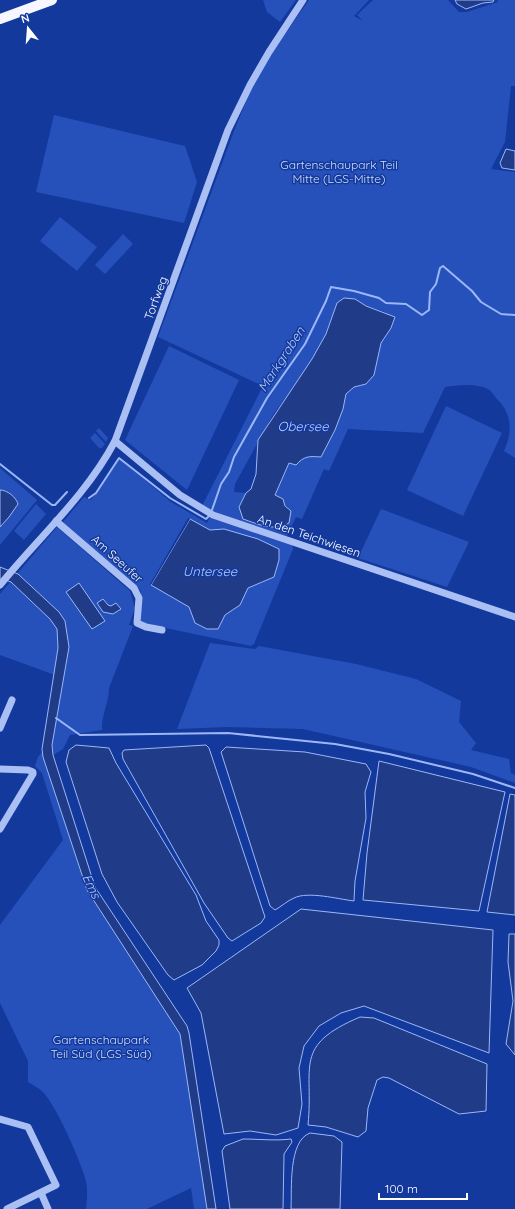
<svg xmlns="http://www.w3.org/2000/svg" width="515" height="1209" viewBox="0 0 515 1209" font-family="Quicksand,sans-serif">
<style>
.green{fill:#2651bb;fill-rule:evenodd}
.water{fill:#203c89;stroke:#9cb7f7}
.pier{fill:#13399d}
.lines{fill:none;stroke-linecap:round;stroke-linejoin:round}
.stream{stroke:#9cb7f7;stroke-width:2}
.minor{stroke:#aabff4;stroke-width:7}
.major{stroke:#f7f8ff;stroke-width:10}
.labels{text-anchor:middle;stroke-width:3;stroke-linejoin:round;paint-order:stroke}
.park-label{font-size:12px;fill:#d2dffd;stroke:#13399d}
.street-label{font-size:12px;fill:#fff;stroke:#13399d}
.water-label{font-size:13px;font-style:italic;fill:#b6cafa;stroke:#13399d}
</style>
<rect width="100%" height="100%" fill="#13399d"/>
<g class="green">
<path d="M263,0H296L280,22L267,12Z"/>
<path d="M309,0H369L354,16L363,21L357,15L373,0H448L459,12H467L498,2L497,0H515V86H511L505,142L491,169L515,172V458L504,451C513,431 512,413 496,398C494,395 491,391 488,389C476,383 458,385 445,387L423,433L348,429L329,471L324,469L302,519L296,517L287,536L217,513L202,506L263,386L158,337L234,131L252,87L275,48ZM355,299L366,306L385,312L391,328L381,343L374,375L366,384L354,387L346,394L343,409L311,456L289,463L275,495L291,511L239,507L246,493L234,492L235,484L274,413L295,386L312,359L326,334L337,303Z"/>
<path d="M54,115L185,146L197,182L184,223L36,192Z"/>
<path d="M60,217L97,247L77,271L40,241Z"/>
<path d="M123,234L133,244L105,274L95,265Z"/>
<path d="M169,346L239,380L187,490L125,440Z"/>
<path d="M446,406L502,433L463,516L407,490Z"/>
<path d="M99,428L108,438L106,442L96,431Z"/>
<path d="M95,433L105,444L102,448H99L90,438Z"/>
<path d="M118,460H121L171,502L207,523L210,517L292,544L293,549L254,644L251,646L147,624L141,621V591L62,523L84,497L91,500ZM224,529L263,582L248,588L240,605L225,615L218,629L195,623L189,607L210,530Z"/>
<path d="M0,468L37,500L0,545V527L17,505V500L4,490H0Z"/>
<path d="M36,504L46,514L24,540L14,531Z"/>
<path d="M381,509L469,542L447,587L358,558Z"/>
<path d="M57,527L130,591L135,608L129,625L133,626L109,688C109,703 101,715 102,730L70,735L63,749L53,755L52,745L64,675L52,674L0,655V594Z"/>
<path d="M210,643L255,649L259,646L356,664L416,679L461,701L459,722L476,743L471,750L509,759L511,773L515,775V783L471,767L303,729L228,727L177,729Z"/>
<path d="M42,752L83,880L180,1034L207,1209H194L191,1188L147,1209H86C87,1200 88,1191 86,1181C81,1162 57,1107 43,1092C39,1088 33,1085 28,1082V1061L0,1003V925L63,840L42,773L35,766L38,757Z"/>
</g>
<g class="water">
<path d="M455,0H494L493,2L483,3L466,9L457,4Z"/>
<path d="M506,149L515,151V170L502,168L500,163Z"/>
<path d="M344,298L355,299L366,306L395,317L391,328L381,343L374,375L366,384L354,387L346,394L343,409L335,430L321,457C309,456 304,456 296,465L289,463L275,495L283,499L285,506L291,511L289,523C274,532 258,524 243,519L239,507L246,493L251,489L256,474L258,440L312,359L326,334L337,303Z"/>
<path d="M0,490C7,490 16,497 18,504L9,517L0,527Z"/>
<path d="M190,519L210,530L224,529L258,539L279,549V560L274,577L248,588L240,605L225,615L218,629H207L195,623L189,607L151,585Z"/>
<path d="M0,567L18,574L59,612L65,621L69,647L52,745L53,755L95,887L187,1026L189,1033L216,1209H207L180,1034L87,890L43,757L42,749L58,648L57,629L50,619L11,582L0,578Z"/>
<path d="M79,583L105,621L92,629L66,592Z"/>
<path d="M103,599L108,605L111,606L116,603L121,609L113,614L103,612L97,603Z"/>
<path d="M76,745L109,748L116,763L196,895L206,921L219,940V945L216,951L202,965L174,980L168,975L117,902L102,874L66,762L69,750Z"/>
<path d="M206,745L209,748L265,917L261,923L232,941L228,938L204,903L123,759L122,753L124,750Z"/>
<path d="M226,747L305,752L366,764L371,772L365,792L366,818L355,881L354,901C338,899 308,891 294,898C287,901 282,906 275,910L270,906L221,752Z"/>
<path d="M379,761L505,792L479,911L363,900L367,853Z"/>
<path d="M510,794L515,795V915L487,912Z"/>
<path d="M301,909L493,930L489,1053L364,1006L341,1013L319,1026L304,1046L299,1068L302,1104L298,1128L276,1135L250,1131L224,1134L201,1013L187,988Z"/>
<path d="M509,934H515V1055L506,1044L513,1001L508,962Z"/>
<path d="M360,1017L374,1018L487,1064L486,1111L459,1114L389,1078L383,1077L377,1080L368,1108L366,1131L358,1137L326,1127L308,1125C314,1066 292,1046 360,1017Z"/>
<path d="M310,1133L334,1136L342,1142L340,1209H291C292,1189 288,1141 310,1133Z"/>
<path d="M243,1139C259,1139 275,1141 291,1139L292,1142L284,1154L283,1209H230L222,1151L225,1146Z"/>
</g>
<path class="pier" d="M188,518L190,519L151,585L150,584Z"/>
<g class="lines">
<g class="stream">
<path d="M0,464L52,505H55L67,492"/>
<path d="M89,498L96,493L119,458L170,498L206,519L209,516"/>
<path d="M212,510L221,484L229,472L234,457L267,398L305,344L326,301L331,287L354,291L379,298L386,303L406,304L422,315L429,310L430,292L436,284L440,268L443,266L472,291L481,302L501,314L515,315"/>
<path d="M56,718L80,735L228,733L335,744L389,754L473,774L515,788"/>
</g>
<g class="minor">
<path d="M115,441L180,495L213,515L515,617"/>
<path d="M56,521L134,588L139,598L137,623L146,627L162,630"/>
<path d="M0,585C39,537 86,496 115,441L228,130L250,85L269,52L303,0"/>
<path d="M0,728L12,700"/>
<path d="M0,769L28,770L33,772V774L0,829"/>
<path d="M0,1119L28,1127L56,1185L7,1209"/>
<path d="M41,1193L48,1209"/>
</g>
<path class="major" d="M0,19L52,0"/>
</g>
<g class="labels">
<g class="park-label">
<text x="339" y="169">Gartenschaupark Teil<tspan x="339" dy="14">Mitte (LGS-Mitte)</tspan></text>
<text x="101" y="1044">Gartenschaupark<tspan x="101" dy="14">Teil Süd (LGS-Süd)</tspan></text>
</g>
<g class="street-label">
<text transform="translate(156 298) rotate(-70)" y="4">Torfweg</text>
<text transform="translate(309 536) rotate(19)" y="4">An den Teichwiesen</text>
<text transform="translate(117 559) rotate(42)" y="4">Am Seeufer</text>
</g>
<g class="water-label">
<text transform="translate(281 359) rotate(-57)" y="5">Markgraben</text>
<text x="303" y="431">Obersee</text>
<text x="210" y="576">Untersee</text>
<text transform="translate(92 886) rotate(65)" y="5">Ems</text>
</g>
</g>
<g transform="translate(28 28) rotate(343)" stroke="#13399d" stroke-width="3" paint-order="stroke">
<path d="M0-3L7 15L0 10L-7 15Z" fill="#ffffff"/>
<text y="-6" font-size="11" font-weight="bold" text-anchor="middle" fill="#ffffff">N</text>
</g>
<path d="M379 1193v6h88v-6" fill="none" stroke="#ffffff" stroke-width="2"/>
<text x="385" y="1193" font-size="12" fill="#ffffff" stroke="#13399d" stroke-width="3" paint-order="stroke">100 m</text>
</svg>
